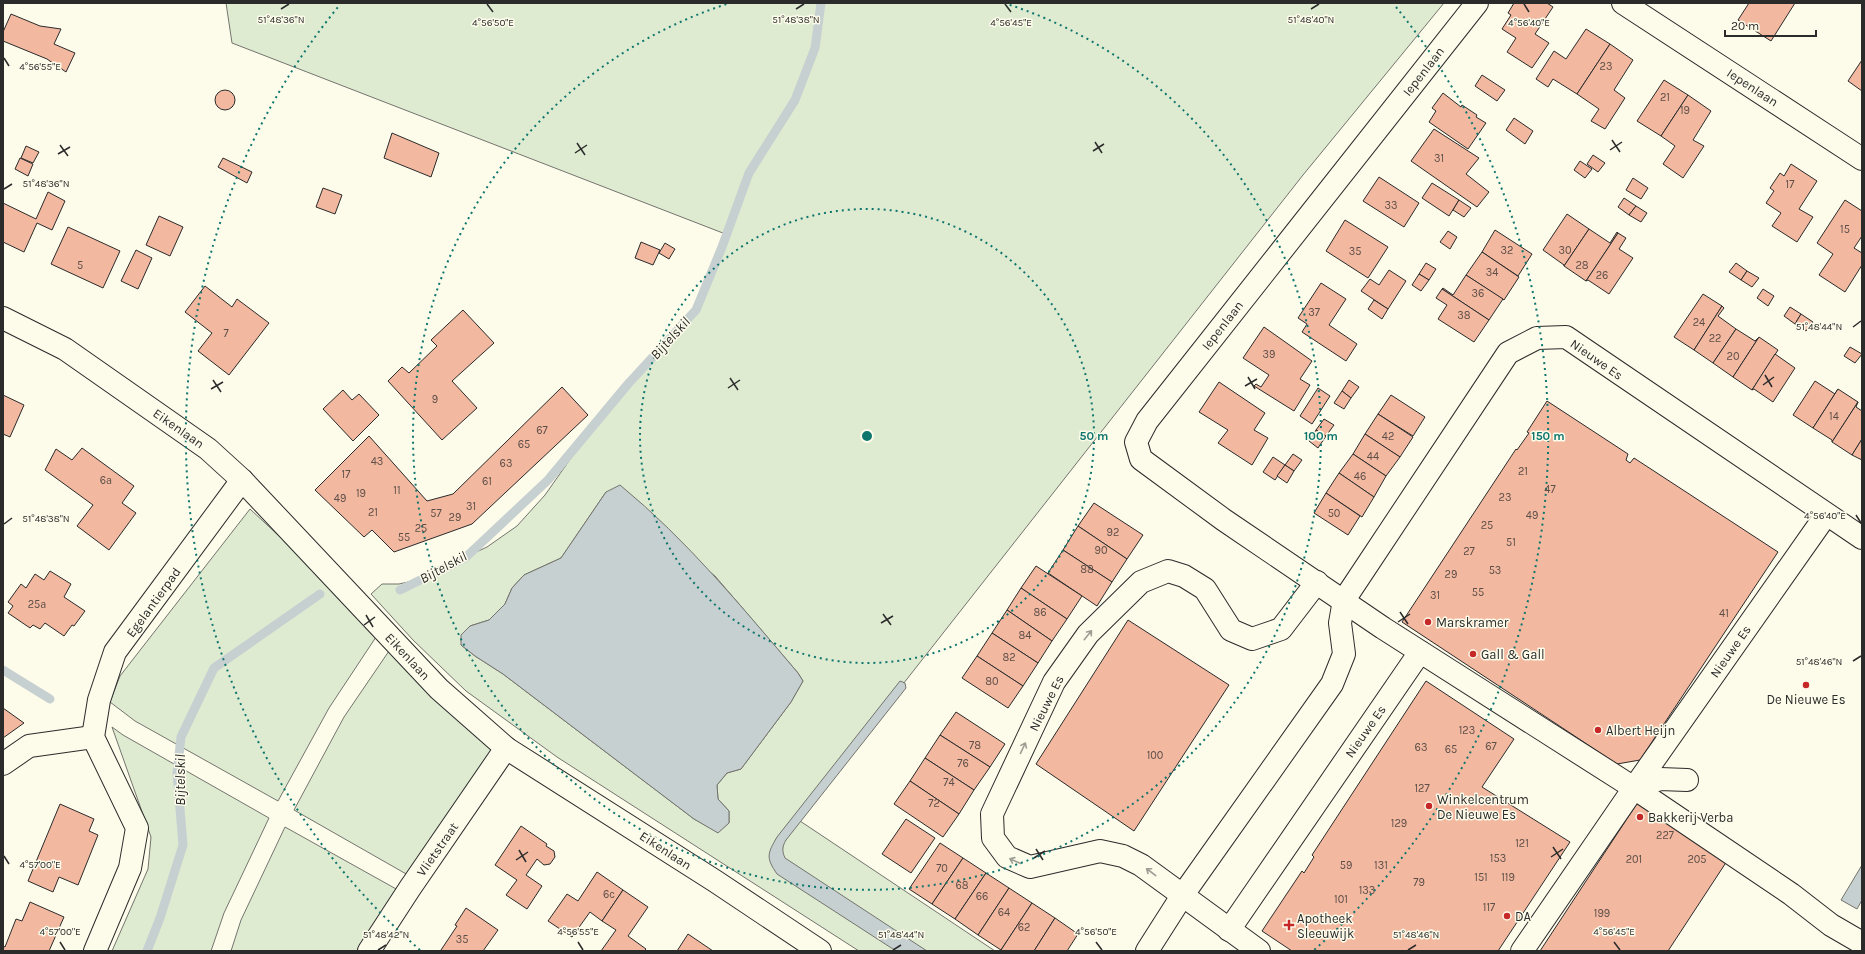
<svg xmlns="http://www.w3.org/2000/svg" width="1865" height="954" viewBox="0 0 1865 954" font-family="Karla,sans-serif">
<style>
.green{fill:#deebd1;stroke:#74746e;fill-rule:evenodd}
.water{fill:#c7d0d0;stroke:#74746e}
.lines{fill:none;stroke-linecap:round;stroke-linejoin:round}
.stream{stroke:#c7d0d0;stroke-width:9}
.building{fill:#f2b8a0;stroke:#2b2b2b}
.street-casing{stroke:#2b2b2b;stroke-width:24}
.street{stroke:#fdfbea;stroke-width:22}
.oneway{stroke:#9e9d94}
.ticks{fill:none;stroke:#2b2b2b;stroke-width:1.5}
.ring{fill:none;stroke:#0f766e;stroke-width:2;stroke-dasharray:2 4}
.poi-dot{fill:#c62828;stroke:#fdfbea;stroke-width:1.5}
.labels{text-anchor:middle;stroke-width:3;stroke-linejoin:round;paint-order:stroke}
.number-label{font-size:11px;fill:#5d4e48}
.street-label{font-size:13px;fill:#2b2b2b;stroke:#fdfbea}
.poi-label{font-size:13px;fill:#2b2b2b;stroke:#fdfbea;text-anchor:start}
.water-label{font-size:14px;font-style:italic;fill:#2b2b2b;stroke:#fdfbea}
.ticks-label{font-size:10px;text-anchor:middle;fill:#2b2b2b;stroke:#fdfbea;stroke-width:3;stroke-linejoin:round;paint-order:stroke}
.centre{fill:#0f766e;stroke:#fdfbea;stroke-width:2}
.ring-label{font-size:12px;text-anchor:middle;font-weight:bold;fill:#0f766e;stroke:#fdfbea;stroke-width:3;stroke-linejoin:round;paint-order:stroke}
</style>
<rect width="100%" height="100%" fill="#fdfbea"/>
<g class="green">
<path d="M226,3H1444L1303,175L797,819L995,951H859L557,757L466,691L413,640L371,594L382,584H399L417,580L487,547L517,526L545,495L590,431L685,326L712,277L728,235L232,43ZM606,492L715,576L798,673L803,681L791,702L741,769L727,773L717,785L718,799L729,811V823L718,832L694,819L503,674L475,656L461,645L470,626L489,620L505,604L512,588L524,575L561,558Z"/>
<path d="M250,509L308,563L376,637L329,708L278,801L135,721L110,702L120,676Z"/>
<path d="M389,651L496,744L408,875L294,810L344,717Z"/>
<path d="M112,727L123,735L269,818L224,913L211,951H112L148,869L151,837Z"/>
<path d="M285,827L398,890L358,951H231L241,920Z"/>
</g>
<g class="water">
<path d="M620,485C687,540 742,607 798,673L803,681L791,702L741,769L727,773L717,785L718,799L729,811V823L718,833L694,819L503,674L475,656L461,645V635L470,626L489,620L505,604L512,588L524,575L561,558L606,492Z"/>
<path d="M900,681L905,683L906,688L786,840C782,847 782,851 785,858L927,951H896L777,874C766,858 767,854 777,837Z"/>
<path d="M1862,865V900L1857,909L1841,900Z"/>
</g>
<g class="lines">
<g class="stream">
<path d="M400,590L465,558L548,480L628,384L696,310L722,247L749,173L795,100L815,48L821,3"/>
<path d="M3,670L50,699"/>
<path d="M147,951L160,918L183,845L177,773L181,737L214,668L320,594"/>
</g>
</g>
<g class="building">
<path d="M1514,3H1547L1553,7L1535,34L1549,43L1532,68L1507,52L1516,38L1502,29L1511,15L1508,13Z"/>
<path d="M1749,3H1795L1771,41L1738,20Z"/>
<path d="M11,14L40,26L61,29L54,44L75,53L66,72L47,59L3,41V32Z"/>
<path d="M1586,29L1610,44L1577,94L1553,79L1548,87L1536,79L1554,51L1566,59Z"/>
<path d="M1610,44L1633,60L1614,90L1625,98L1605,129L1591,121L1599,109L1577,94Z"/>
<path d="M1862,60V91L1848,81Z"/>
<path d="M1482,75L1505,90L1497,101L1475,86Z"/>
<path d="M1664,80L1688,95L1661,136L1637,121Z"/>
<circle cx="225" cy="100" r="10"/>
<path d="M1443,93L1461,107L1462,105L1477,115L1476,117L1486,123L1468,149L1429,122L1436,111L1432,108Z"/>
<path d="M1688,95L1711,111L1693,140L1704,146L1683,178L1663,164L1675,146L1661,136Z"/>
<path d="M1514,118L1533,131L1525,144L1506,130Z"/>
<path d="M1434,129L1479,158L1466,174L1489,192L1477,207L1411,161Z"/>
<path d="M392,133L439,153L431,177L384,158Z"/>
<path d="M26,146L39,152L33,163L21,158Z"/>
<path d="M1593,155L1605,163L1598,172L1587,164Z"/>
<path d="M20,158L33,164L28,176L15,169Z"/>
<path d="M223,158L252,172L247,183L218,167Z"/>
<path d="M1580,161L1592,169L1585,178L1574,170Z"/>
<path d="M1791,164L1817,181L1799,209L1813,217L1797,242L1772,226L1781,213L1766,203L1774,191L1770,188L1780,173L1784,176Z"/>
<path d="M1379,177L1419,203L1404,227L1363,201Z"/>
<path d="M1633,178L1648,188L1641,199L1626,190Z"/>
<path d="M1432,183L1459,200L1449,216L1422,198Z"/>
<path d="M323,188L342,195L335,214L316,207Z"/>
<path d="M48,192L65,201L52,230L37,223L24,252L3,242V203L36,219Z"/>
<path d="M1624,198L1636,206L1629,215L1618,207Z"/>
<path d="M1459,200L1471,208L1464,217L1453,210Z"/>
<path d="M1845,200L1862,211V236L1854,248L1862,253V265L1845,292L1819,275L1833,254L1817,243Z"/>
<path d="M1636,206L1647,213L1641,222L1629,215Z"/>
<path d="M1567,214L1589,229L1564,266V265L1543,250Z"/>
<path d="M159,216L183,227L170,256L146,245Z"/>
<path d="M1345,220L1388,247L1368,278L1326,251Z"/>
<path d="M68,227L120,251L103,288L51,264Z"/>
<path d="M1589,229L1610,243L1617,232L1618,233L1586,281L1564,266Z"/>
<path d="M1495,230L1532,254L1518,276L1482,252Z"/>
<path d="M1448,231L1457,237L1450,249L1440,242Z"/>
<path d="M1618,233L1626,238L1619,249L1633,258L1609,294L1588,280L1586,281Z"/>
<path d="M641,242L660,250L653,265L635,258Z"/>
<path d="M665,243L675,249L669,259L659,253Z"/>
<path d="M136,250L152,258L138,289L121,281Z"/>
<path d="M1482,252L1519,277L1504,300L1466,275Z"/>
<path d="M1426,263L1436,269L1429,280L1419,274Z"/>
<path d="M1736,263L1747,271L1741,280L1729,272Z"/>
<path d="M1389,270L1406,281L1388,309L1361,291L1370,279L1379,285Z"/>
<path d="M1747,271L1759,278L1752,287L1741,280Z"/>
<path d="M1419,274L1429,280L1421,291L1412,285Z"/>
<path d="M1466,275L1503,299L1489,320L1442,289L1443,288L1453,295Z"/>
<path d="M1321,283L1346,299L1329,325L1357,344L1346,361L1302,332L1307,324L1298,318Z"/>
<path d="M205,286L232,307L237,299L269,323L229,375L198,351L212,333L185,312Z"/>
<path d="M1442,289L1489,320L1474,342L1438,319L1447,305L1436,298Z"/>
<path d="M1763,289L1774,296L1768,306L1757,298Z"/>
<path d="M1703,294L1722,306L1694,350L1674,337Z"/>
<path d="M1374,300L1388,309L1382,319L1368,309Z"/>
<path d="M1722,306L1724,308L1718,316L1736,329L1713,363L1694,350Z"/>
<path d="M1790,307L1801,314L1795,324L1784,316Z"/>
<path d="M463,310L494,343L452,381L477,408L442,440L388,381L402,367L409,373L437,346L431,340Z"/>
<path d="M1801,314L1813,322L1806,331L1795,324Z"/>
<path d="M1264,327L1312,361L1300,379L1310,385L1294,411L1254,386L1256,384L1261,387L1269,375L1243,358Z"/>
<path d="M1736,329L1755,341L1759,337L1733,377L1713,363Z"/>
<path d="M1759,337L1778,350L1752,390L1733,377Z"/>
<path d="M1850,347L1862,354L1855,363L1844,356Z"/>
<path d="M1775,354L1795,368L1773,402L1754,389L1752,390Z"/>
<path d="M1349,380L1359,387L1351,398L1342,391Z"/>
<path d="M1815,381L1835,394L1838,389L1813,428L1793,415Z"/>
<path d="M1219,382L1265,413L1254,430L1268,438L1252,465L1218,443L1228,430L1199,412Z"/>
<path d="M562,387L588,415L472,524L394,552L372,530L364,537L315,490L369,436L427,501L453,494Z"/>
<path d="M1318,388L1330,396L1312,424L1300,416Z"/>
<path d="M1838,389L1858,402L1832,442V440L1813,428Z"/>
<path d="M343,390L352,400L359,394L379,415L353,441L323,409Z"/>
<path d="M1342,391L1351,398L1344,409L1334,403Z"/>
<path d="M3,395L24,405L10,437L3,434Z"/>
<path d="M1391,395L1425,417L1413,436L1378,414Z"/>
<path d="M1547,401L1628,454L1626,460L1630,463L1634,458L1778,552L1640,760L1617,764L1402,622L1516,449L1517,450L1529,433L1527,432Z"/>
<path d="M1858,402L1856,407L1862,411V439L1852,455L1832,442Z"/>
<path d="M1378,414L1413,437L1400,457L1365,434Z"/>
<path d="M1324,419L1334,425L1326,436L1316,430Z"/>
<path d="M1316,430L1326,436L1318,448L1309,441Z"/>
<path d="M1365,434L1400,457L1386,476L1353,454Z"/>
<path d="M1862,439V460L1852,455Z"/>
<path d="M82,448L134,486L122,503L136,513L109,550L77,526L93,505L45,470L56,449L72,460Z"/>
<path d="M1293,454L1302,460L1294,471L1285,465Z"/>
<path d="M1353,454L1386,476L1374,497L1339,473Z"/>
<path d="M1273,457L1285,465L1275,480L1263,472Z"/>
<path d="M1285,465L1294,471L1287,483L1277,476Z"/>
<path d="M1339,473L1374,497L1362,517L1326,493Z"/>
<path d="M1326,493L1360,516L1348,535L1314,513Z"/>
<path d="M1094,503L1143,535L1127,559L1078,526Z"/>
<path d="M1078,526L1127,559L1112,582L1063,550Z"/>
<path d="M1063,550L1112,582L1097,606L1048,573Z"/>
<path d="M1036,566L1082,596L1067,619L1021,588Z"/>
<path d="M50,571L71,584L64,597L85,611L74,626L72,625L64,636L45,623L40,629L33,625L30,628L8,613L13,606L8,602L21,584L26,588L35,574L44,580Z"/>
<path d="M1021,588L1067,619L1052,641L1007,610Z"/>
<path d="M1007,610L1052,641L1038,663L992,633Z"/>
<path d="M1128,620L1229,685L1134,831L1036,764Z"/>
<path d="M992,633L1038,663L1023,686L977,656Z"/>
<path d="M977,656L1023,686L1008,708L962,678Z"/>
<path d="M1426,681L1514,739L1482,787L1570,842L1498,951H1292L1262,931L1302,871L1304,873L1314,857L1312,855Z"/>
<path d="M3,708L24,723L3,738Z"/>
<path d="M956,712L1005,744L990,767L940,735Z"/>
<path d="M940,735L990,767L974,790L925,758Z"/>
<path d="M925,758L974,790L959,814L910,781Z"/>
<path d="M910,781L959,814L943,837L894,804Z"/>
<path d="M1638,802L1727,861L1668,951H1540Z"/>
<path d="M60,804L94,819L89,831L98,835L78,885L59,877L53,892L28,881Z"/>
<path d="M906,819L935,838L911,873L882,854Z"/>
<path d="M521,826L547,844L546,846L554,851L555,857L550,864L544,865L537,859L526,875L542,886L527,909L506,895L517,880L495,865Z"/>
<path d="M940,843L963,858L932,904L909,889Z"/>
<path d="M963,858L986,873L955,919L932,904Z"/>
<path d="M597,872L623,890L602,921L590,912L572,937L548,921L567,894L578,901Z"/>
<path d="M986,873L1009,888L978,935L955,919Z"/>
<path d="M1009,888L1032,903L1001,950L978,935Z"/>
<path d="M623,890L648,907L628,936L646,949L644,951H601L616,930L602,921Z"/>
<path d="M30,902L64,917L49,951H3V946L5,947L16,919L22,921Z"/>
<path d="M1032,903L1055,918L1034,951H1003L1001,950Z"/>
<path d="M466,908L498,930L483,951H443L441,950L457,926L455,925Z"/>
<path d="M1055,918L1078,934L1067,951H1034Z"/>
<path d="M688,934L713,951H677Z"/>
</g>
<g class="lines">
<g class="street-casing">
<g id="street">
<path d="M1477,3L1147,421L1136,442L1141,459L1224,520L1383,628L1634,788L1791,894L1831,925L1862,943"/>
<path d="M1623,3L1862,159"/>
<path d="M3,318L65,349L208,449L242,480L439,689L506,748L715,881L820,951"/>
<path d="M3,764L29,746L93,737"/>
<path d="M1634,788L1660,779L1687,780"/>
<path d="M1229,930L1420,652"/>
<path d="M95,951L130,868L137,828L93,737L99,700L115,652L242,480"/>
<path d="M369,951L410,888L506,748"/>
<path d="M1147,951L1182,896L1332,684L1344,654L1340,623L1344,600L1508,353L1537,338L1566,337L1862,538"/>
<path d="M1259,951L1141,865L1123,856L1100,851L1030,867L1007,857L993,838L992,814L1054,682L1088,634L1141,582L1168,571L1184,576L1205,589L1231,630L1252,639L1281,629L1317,582"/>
<path d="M1522,951L1634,788L1826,515"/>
</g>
</g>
<use href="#street" class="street"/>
</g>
<defs><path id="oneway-shaft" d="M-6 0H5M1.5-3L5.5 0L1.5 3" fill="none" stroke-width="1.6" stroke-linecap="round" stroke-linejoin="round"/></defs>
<g class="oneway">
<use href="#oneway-shaft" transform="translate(1088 635) rotate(-51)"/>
<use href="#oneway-shaft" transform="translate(1023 748) rotate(-65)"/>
<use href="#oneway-shaft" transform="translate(1015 861) rotate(-156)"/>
<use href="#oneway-shaft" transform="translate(1151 872) rotate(-143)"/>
</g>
<path class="ticks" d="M487,4L493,12M1005,4L1011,12M1524,4L1529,12M281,9L289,4M796,9L804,4M1311,9L1319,4M4,58L9,66M1612,140L1620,152M1095,142L1102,153M577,143L585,155M60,145L68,156M1610,150L1622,142M1093,151L1104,144M575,153L587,145M58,154L70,147M4,189L12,184M1853,327L1861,321M1765,375L1772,387M1248,377L1255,389M730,378L738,390M213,380L221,392M1763,385L1774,377M1245,386L1257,379M728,388L740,380M211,389L223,382M1856,515L1861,523M4,524L12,518M1400,612L1408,624M883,614L891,625M366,615L373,627M1398,622L1410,614M881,623L893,616M364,625L375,617M1853,661L1861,656M1553,847L1561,859M1036,849L1043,860M519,850L526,862M4,856L9,864M1551,857L1563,849M1034,858L1045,851M516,860L528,852M60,942L65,950M578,942L583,950M1096,942L1102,950M1614,942L1620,950M378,950L386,945M893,950L901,945M1408,950L1416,945"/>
<g class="ring">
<circle cx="867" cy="436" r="227"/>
<path d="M1004 3A454 454 0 1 1 730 3"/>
<path d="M420 950A681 681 0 0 1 338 7M1396 7A681 681 0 0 1 1314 950"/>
</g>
<g class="poi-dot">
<circle cx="1428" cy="622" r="4"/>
<circle cx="1473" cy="654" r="4"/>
<circle cx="1806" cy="685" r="4"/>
<circle cx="1598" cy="730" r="4"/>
<circle cx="1429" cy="806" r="4"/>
<circle cx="1640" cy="817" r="4"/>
<circle cx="1507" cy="916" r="4"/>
<path d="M1287 919h4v4h4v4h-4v4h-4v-4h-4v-4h4z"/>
</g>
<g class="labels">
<g class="number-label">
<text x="1606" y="70">23</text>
<text x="1665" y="101">21</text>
<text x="1685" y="114">19</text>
<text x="1439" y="162">31</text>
<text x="1790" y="188">17</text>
<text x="1391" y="209">33</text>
<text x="1845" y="233">15</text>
<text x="1507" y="254">32</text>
<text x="1565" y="254">30</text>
<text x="1355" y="255">35</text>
<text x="80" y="269">5</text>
<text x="1582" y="269">28</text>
<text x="1492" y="276">34</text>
<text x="1602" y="279">26</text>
<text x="1478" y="297">36</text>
<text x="1314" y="316">37</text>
<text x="1464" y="319">38</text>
<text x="1699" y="326">24</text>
<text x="226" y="337">7</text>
<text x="1715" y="342">22</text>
<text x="1269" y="358">39</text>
<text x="1733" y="360">20</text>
<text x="435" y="403">9</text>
<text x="1834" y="420">14</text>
<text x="542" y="434">67</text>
<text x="1388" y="440">42</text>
<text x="524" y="448">65</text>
<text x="1373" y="460">44</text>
<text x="377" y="465">43</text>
<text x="506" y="467">63</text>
<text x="1523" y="475">21</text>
<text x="346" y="478">17</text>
<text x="1360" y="480">46</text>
<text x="106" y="484">6a</text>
<text x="487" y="485">61</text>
<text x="1550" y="493">47</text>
<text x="397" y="494">11</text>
<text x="361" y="497">19</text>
<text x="1505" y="501">23</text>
<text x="340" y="502">49</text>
<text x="471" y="510">31</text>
<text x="373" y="516">21</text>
<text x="436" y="517">57</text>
<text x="1334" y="517">50</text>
<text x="1532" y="519">49</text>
<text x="455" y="521">29</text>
<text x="1487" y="529">25</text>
<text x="421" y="532">25</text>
<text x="1113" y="536">92</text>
<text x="404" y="541">55</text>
<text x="1511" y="546">51</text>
<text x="1101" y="554">90</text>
<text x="1469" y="555">27</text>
<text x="1087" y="573">88</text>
<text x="1495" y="574">53</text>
<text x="1451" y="578">29</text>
<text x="1478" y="596">55</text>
<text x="1435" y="599">31</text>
<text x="37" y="608">25a</text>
<text x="1040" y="616">86</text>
<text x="1724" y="617">41</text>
<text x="1025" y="639">84</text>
<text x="1009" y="661">82</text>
<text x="992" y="685">80</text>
<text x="1467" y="734">123</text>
<text x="975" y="749">78</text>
<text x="1491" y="750">67</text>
<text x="1421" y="751">63</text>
<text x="1451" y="753">65</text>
<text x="1155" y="759">100</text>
<text x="963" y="767">76</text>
<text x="949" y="786">74</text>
<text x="1422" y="792">127</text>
<text x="934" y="807">72</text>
<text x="1399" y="827">129</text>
<text x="1665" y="839">227</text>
<text x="1522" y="847">121</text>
<text x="1498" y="862">153</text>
<text x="1634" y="863">201</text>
<text x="1697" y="863">205</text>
<text x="1346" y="869">59</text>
<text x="1381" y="869">131</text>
<text x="942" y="872">70</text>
<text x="1481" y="881">151</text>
<text x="1508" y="881">119</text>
<text x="1419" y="886">79</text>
<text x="962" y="889">68</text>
<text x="1367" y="894">133</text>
<text x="609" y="898">6c</text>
<text x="982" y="900">66</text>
<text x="1341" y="903">101</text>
<text x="1489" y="911">117</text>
<text x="1004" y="916">64</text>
<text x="1602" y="917">199</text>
<text x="1024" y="931">62</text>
<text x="462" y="943">35</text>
</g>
<g class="street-label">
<text transform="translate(1423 71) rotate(-52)" y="5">Iepenlaan</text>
<text transform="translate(1753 87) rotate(33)" y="5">Iepenlaan</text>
<text transform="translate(1222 325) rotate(-52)" y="5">Iepenlaan</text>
<text transform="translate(1597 359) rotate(35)" y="5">Nieuwe Es</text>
<text transform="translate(179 428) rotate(35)" y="5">Eikenlaan</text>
<text transform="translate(153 602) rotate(-54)" y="5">Egelantierpad</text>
<text transform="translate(1730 651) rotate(-55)" y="5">Nieuwe Es</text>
<text transform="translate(408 656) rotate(47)" y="5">Eikenlaan</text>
<text transform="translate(1046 703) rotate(-63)" y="5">Nieuwe Es</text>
<text transform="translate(1365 731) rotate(-55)" y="5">Nieuwe Es</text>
<text transform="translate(437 849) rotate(-55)" y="5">Vlietstraat</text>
<text transform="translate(666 850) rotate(33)" y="5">Eikenlaan</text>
</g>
<g class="poi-label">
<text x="1436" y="627">Marskramer</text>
<text x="1481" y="659">Gall &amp; Gall</text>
<text x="1806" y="704" text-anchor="middle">De Nieuwe Es</text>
<text x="1606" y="735">Albert Heijn</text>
<text x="1437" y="804">Winkelcentrum<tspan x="1437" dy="15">De Nieuwe Es</tspan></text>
<text x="1648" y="822">Bakkerij Verba</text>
<text x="1515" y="921">DA</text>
<text x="1297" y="923">Apotheek<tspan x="1297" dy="15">Sleeuwijk</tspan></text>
</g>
<g class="water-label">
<text transform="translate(670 338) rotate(-48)" y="5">Bijtelskil</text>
<text transform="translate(443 567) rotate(-29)" y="5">Bijtelskil</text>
<text transform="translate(180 780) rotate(-90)" y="5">Bijtelskil</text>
</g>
</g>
<g class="ticks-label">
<text x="281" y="23">51°48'36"N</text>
<text x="796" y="23">51°48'38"N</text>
<text x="1311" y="23">51°48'40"N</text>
<text x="493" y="26">4°56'50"E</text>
<text x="1011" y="26">4°56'45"E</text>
<text x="1529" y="26">4°56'40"E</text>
<text x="40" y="70">4°56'55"E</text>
<text x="46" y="187">51°48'36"N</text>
<text x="1819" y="330">51°48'44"N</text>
<text x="1825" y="519">4°56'40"E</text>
<text x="46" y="522">51°48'38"N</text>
<text x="1819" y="665">51°48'46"N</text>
<text x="40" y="868">4°57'00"E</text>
<text x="60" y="935">4°57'00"E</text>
<text x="578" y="935">4°56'55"E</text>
<text x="1096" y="935">4°56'50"E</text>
<text x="1614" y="935">4°56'45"E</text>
<text x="386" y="938">51°48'42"N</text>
<text x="901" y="938">51°48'44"N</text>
<text x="1416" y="938">51°48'46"N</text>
</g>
<circle cx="867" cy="436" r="6" class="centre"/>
<g class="ring-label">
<text x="1094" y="440">50 m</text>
<text x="1321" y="440">100 m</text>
<text x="1548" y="440">150 m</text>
</g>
<rect width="1865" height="954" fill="none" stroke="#2b2b2b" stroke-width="8"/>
<path d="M1725 30v6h91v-6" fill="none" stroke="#2b2b2b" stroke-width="2"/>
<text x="1731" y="30" font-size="12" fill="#2b2b2b" stroke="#fdfbea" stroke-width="3" paint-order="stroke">20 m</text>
</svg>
